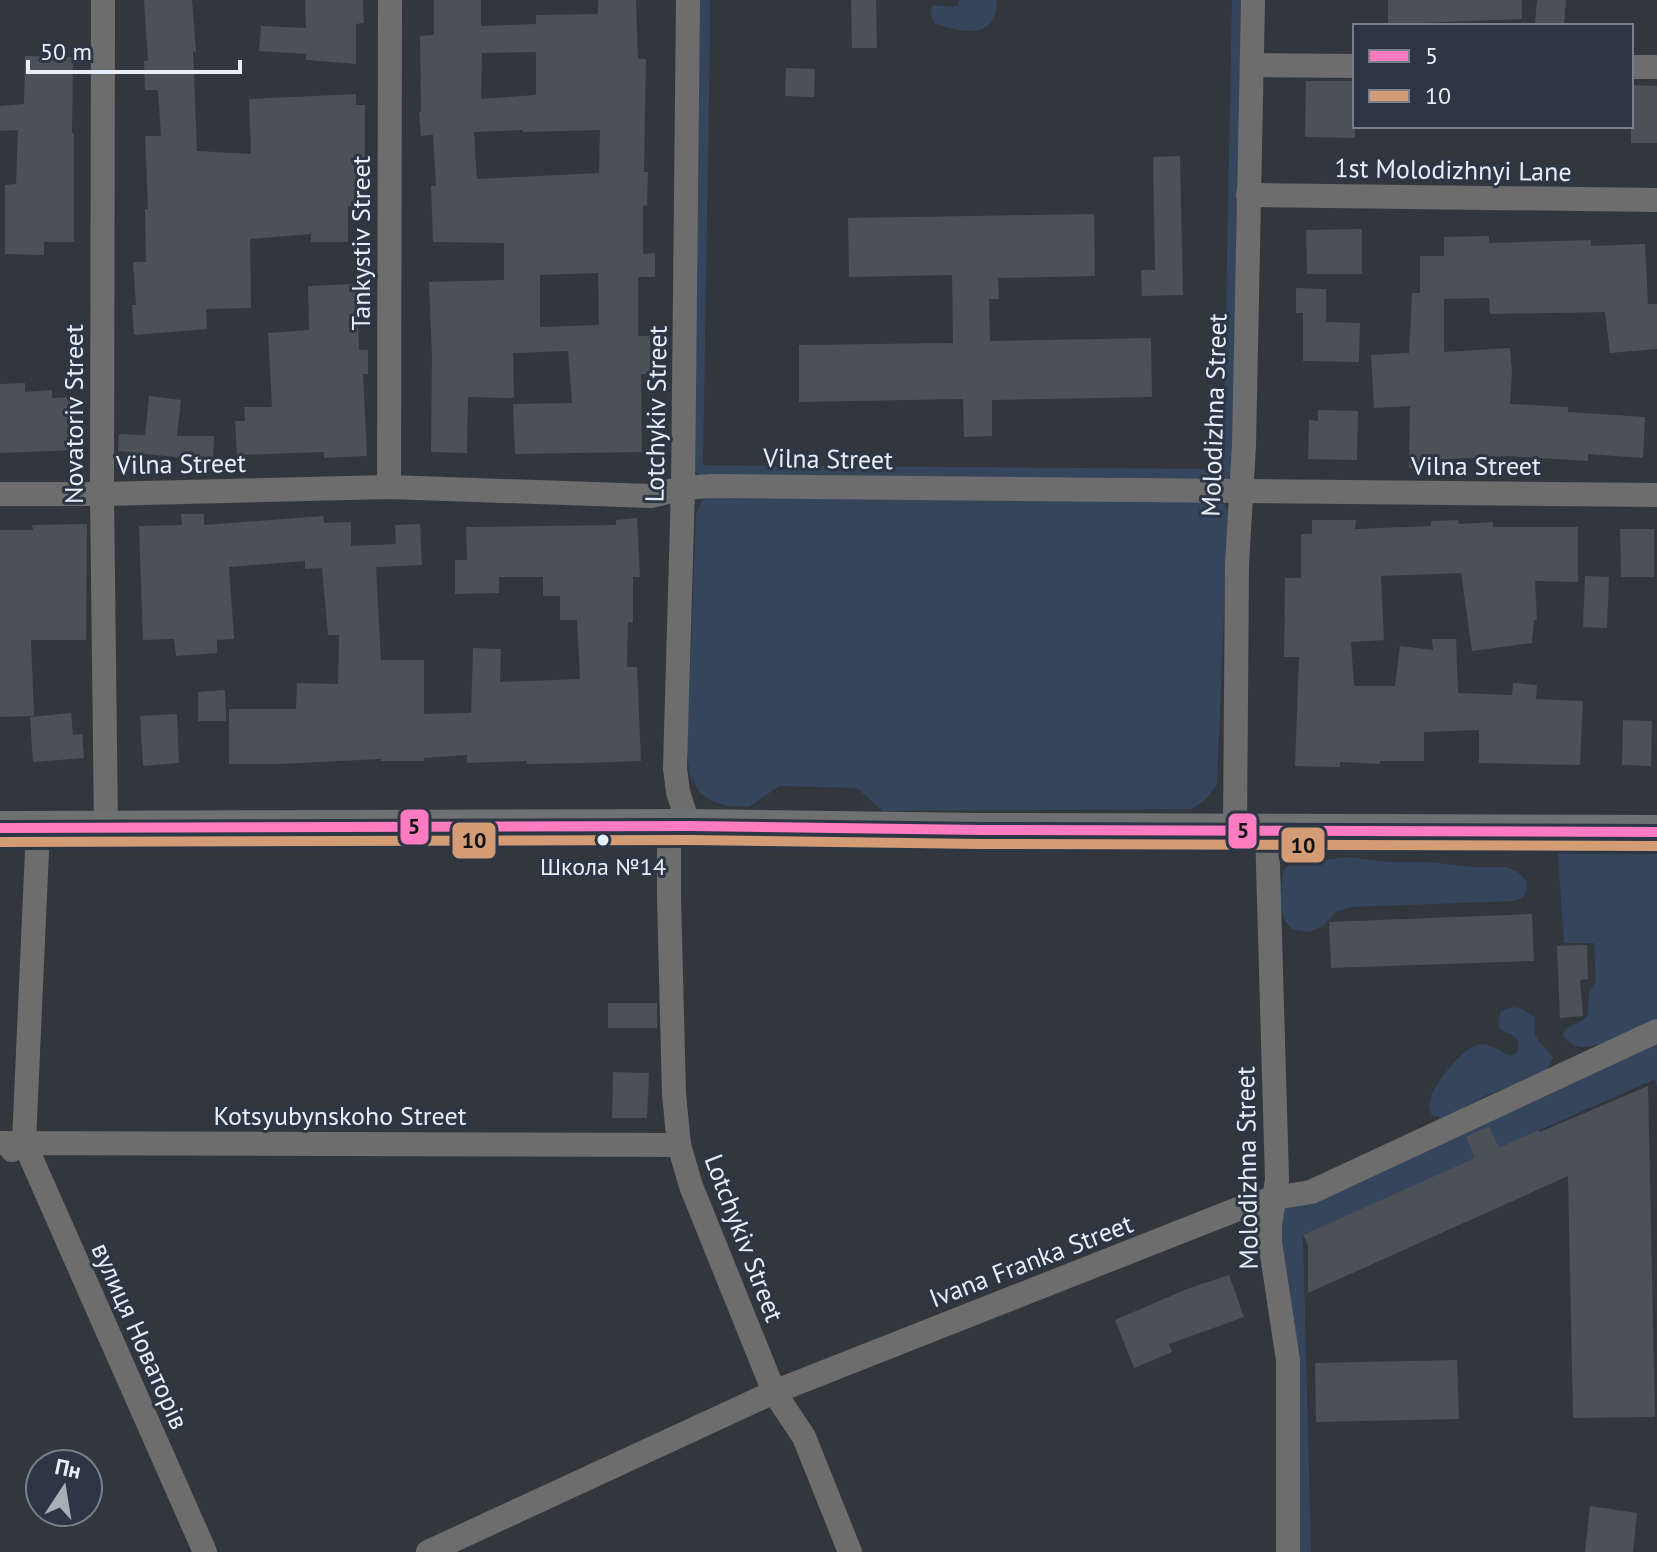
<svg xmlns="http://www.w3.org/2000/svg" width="1657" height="1552" viewBox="0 0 1657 1552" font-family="'PT Sans',sans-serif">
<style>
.green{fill:#35455c}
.building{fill:#4c5157;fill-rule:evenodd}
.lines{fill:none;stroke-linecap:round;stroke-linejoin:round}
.street{stroke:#6e6d6d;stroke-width:24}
.secondary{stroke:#6f7071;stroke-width:34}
.bus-1-casing{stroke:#2c3644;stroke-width:16}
.bus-2-casing{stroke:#2c3644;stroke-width:16}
.bus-1{stroke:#fe7ac1;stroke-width:10}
.bus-2{stroke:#d39c74;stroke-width:10}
.bus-dot{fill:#e8eef7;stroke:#2c3644;stroke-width:3}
.labels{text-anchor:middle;stroke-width:6;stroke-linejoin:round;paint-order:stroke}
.bus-label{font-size:24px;fill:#e8eef7;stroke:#2c3644}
.street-label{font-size:26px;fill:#e8eef7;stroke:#2c3644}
.line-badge{stroke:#2c3644;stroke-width:3}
.pale-badge-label{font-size:22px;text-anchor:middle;font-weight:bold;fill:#111}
</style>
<rect width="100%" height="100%" fill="#32373e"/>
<g class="green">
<path d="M698,0H710V36L703,465L1223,469L1232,0H1241L1232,468L1230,475L1226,481L699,476L695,471L694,465Z"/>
<path d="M959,0H997C996,41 963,33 934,23L930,12L933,5L953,7L958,5Z"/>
<path d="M706,498L1218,501C1225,504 1227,507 1228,515L1217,783C1210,796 1204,802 1191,809L883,811L857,788L779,786L749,807L728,806L712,801L699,792L690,775L687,755L696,514L701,502Z"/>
<path d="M1557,844H1657V1022L1598,1049V1044C1584,1050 1572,1048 1563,1035L1565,1029L1583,1020L1588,1015L1589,994L1596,981L1594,943H1564Z"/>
<path d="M1347,857L1389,862H1428L1473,867H1507L1519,873L1526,881L1527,891L1523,897L1514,901L1351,907L1337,911L1324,925L1310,932L1292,929L1285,921L1280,907L1283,870L1291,864C1310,864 1328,859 1347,857Z"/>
<path d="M1514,1007L1522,1009L1534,1017C1535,1024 1534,1031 1536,1037C1540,1045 1549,1050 1553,1058L1547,1070L1530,1079L1487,1095L1443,1119L1432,1115C1429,1109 1428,1104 1431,1097C1437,1081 1460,1051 1477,1045C1489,1041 1500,1052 1512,1056L1518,1051C1520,1033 1511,1037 1500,1029L1498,1021L1501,1011Z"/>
<path d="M1657,1041V1087L1655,1079L1303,1235L1311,1552H1295L1276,1244L1285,1202Z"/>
</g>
<g class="building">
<path d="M144,0H192L196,52L193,51L197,151L251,154L249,99L356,94V105H365V206H348V242H311V234L250,239L251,308L206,309L207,329L134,335L132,305H136L133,262H146L145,209H148L145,136H161L158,90H145L144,61H148Z"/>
<path d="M305,0H363L364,23L356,24V64L306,60V54L259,51L261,26L306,28Z"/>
<path d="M434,0H481V26L536,24V15L598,14V0H636L638,59H646L644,172H648L647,206L643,205V254L655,253V277H638V336H650L651,374H641L642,452L515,454L513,404L572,403L568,351L513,353L514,398L468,397L467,453L431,452L432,357L429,282L504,280V243L433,242L431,186H436L433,135L421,136L419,112H421L420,36L434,35ZM536,52V95L481,99L482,53ZM523,130V132L600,130L599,173L477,179L474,132ZM598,273L599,325L540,327V275Z"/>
<path d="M851,0H876L877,48H852Z"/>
<path d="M1388,0H1522V19L1418,23V26H1388Z"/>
<path d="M1537,0H1566L1564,25L1535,23Z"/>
<path d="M25,56L73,57L72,133H74V242H44V255L5,254V185L16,184L18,130L0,131V106L24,104Z"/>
<path d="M786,68L815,69L814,97L785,96Z"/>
<path d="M1306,81H1355V138L1305,137Z"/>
<path d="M1631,85L1657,86V143H1631Z"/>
<path d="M1180,156L1183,295L1142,296L1141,270H1155L1153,157Z"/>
<path d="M1094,214L1095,276L998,278L999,299H989L990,341L1151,338L1152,397L992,400V436L964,437L963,399L799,402V345L953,343L952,275L849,277L848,218Z"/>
<path d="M1362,229V274H1307L1306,230Z"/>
<path d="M1489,236V243L1591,240V246L1645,244L1648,304H1657V349L1610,353L1605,312L1490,314L1489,298L1444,299V352L1510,348L1512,372L1510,404L1568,407V412L1645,417L1643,458L1588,454V461L1508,456L1433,460V469L1409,468L1410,406L1374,408L1371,355L1409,353L1412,293H1420V256H1444V237Z"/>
<path d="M357,284L359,350H368V374H363L367,456L324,458V452L237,455L235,421H245L244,407H272L268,333L309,330L308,286Z"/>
<path d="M1296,288L1326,289V322L1360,323L1359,362L1303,361V313H1296Z"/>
<path d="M25,383V392L52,390V398L73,397L76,450L0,453V384Z"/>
<path d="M149,396L181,400L177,436H214L213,461L118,451L119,434L145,435Z"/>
<path d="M1318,410L1358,411L1357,460L1308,459L1309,420L1318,421Z"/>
<path d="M181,514H204V525L323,516L324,523L351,522V546L396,544L395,525L420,524L422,565L376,567L381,660H424V714L471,713L473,648L501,649L500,682L580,679L577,620H560V596H543V577H499V593L455,594V560H467L466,527L616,525V520L637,518L640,577H633V623L628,622L627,667H637L641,761L583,763L527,764V761L467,763V755L424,758V761H381V759L278,764H229V709H296L297,683L338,684L339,635H328L322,568L305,569V561L229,567L234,639L217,640V653L176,656L174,639L143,640L139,526L182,525Z"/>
<path d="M1312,520H1356L1355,529L1431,526V521L1458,520L1459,524L1493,522V527H1578V582L1535,581L1537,620H1534L1532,643L1472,651L1461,573L1381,576L1384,640L1351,642L1354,686H1395L1400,646L1433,650L1432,639H1456L1458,693L1512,695L1513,683L1537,685L1536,699L1583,701L1580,765L1479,763V730L1424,732V761H1380V764L1340,762V767L1295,766L1299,657H1284L1285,578H1301V534H1312Z"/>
<path d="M87,524L86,640H31L34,716L0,717V530H33L32,525Z"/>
<path d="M1620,529H1654V577H1621Z"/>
<path d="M1585,576L1609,577L1607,628L1583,627Z"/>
<path d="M225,690L226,721H198V692Z"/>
<path d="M71,713L73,735L82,734L84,758L33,762L30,717Z"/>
<path d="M177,714L179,763L143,766L140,716Z"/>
<path d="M1623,720L1652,721L1651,766L1622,765Z"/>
<path d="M1532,914L1534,961L1331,968L1329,922Z"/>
<path d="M1587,945L1588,979L1580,980L1583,1016L1560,1018L1557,946Z"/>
<rect x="608" y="1003" width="49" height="25"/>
<path d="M613,1072L649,1073L647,1118H612Z"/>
<path d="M1648,1086L1655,1417L1573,1418L1568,1176L1308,1293V1246L1303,1235L1475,1158L1466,1137L1489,1126L1499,1148L1539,1130L1540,1132Z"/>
<path d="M1229,1275L1244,1317L1169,1344L1172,1352L1134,1368L1115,1320L1187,1289Z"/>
<path d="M1457,1360L1459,1419L1316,1422L1315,1363Z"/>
<path d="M1590,1506L1637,1513L1633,1552H1585Z"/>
</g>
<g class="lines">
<g class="street">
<path d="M103,0L102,494L106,828"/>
<path d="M688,0L683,488L675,768L678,792L689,826"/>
<path d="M1252,65L1355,66"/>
<path d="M1631,67H1657"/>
<path d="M1248,195L1657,200"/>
<path d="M389,487L390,0"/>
<path d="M0,494H102L389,487L651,496L683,488L712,486L1657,495"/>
<path d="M669,826V898L674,1094L679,1145L691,1186L774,1392L804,1437L850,1552"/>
<path d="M1235,831L1237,564L1244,445L1253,0"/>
<path d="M1267,831L1277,1180L1270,1225V1242L1288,1360V1552"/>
<path d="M24,1142L205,1552"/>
<path d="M0,1143L679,1145"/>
<path d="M12,1150L24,1142L38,828"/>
<path d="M428,1552L774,1392L1238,1209L1274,1198L1311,1192L1657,1031"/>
</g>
<path class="secondary" d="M0,828L689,826L981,830L1657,832"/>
<g class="bus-1-casing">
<path id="bus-1" d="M0,828L689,826L981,830L1657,832"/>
</g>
<g class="bus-2-casing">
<path id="bus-2" d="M0,842L689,840L981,844L1657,846"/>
</g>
<use href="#bus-1" class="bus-1"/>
<use href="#bus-2" class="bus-2"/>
</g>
<circle class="bus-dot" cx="603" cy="840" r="7"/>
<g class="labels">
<g class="bus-label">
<text x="603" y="875">Школа №14</text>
</g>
<g class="street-label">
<text transform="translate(1453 170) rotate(1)" y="9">1st Molodizhnyi Lane</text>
<text transform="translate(361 243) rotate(-90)" y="9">Tankystiv Street</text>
<text transform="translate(74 414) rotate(-90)" y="9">Novatoriv Street</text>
<text transform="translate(656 414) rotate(-89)" y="9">Lotchykiv Street</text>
<text transform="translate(1214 415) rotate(-88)" y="9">Molodizhna Street</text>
<text transform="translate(828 459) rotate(1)" y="9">Vilna Street</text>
<text transform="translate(181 464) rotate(-1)" y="9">Vilna Street</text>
<text x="1476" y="475">Vilna Street</text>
<text x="340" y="1125">Kotsyubynskoho Street</text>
<text transform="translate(1247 1168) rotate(-91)" y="9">Molodizhna Street</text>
<text transform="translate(744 1238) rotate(69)" y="9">Lotchykiv Street</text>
<text transform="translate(1031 1261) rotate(-21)" y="9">Ivana Franka Street</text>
<text transform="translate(140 1336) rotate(66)" y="9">вулиця Новаторів</text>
</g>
</g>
<g class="line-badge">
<rect x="399" y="808" width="31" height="38" rx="8" fill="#fe7ac1"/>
<rect x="1227" y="812" width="31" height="38" rx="8" fill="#fe7ac1"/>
<rect x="451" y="821" width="46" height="39" rx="8" fill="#d39c74"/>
<rect x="1280" y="826" width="46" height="38" rx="8" fill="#d39c74"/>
</g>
<g class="pale-badge-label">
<text x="414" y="834">5</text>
<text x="1243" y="838">5</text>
<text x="474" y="848">10</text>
<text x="1303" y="853">10</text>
</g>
<rect x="1353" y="24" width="280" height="104" fill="#2c3644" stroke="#77808c" stroke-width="2"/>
<rect x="1369" y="50" width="40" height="12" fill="#fe7ac1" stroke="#77808c" stroke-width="2"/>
<text x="1425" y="64" font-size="24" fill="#e8eef7">5</text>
<rect x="1369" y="90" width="40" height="12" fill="#d39c74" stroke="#77808c" stroke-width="2"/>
<text x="1425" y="104" font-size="24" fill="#e8eef7">10</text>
<g transform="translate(64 1488) rotate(12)"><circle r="38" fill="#2c3644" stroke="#77808c" stroke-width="2"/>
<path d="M0-6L14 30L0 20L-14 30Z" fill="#a8aeb6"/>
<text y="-12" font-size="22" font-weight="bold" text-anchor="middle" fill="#e8eef7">Пн</text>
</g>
<path d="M28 60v12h212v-12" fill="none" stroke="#e8eef7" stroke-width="4"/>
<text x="40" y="60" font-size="24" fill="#e8eef7" stroke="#2c3644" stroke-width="6" paint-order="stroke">50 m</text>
</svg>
